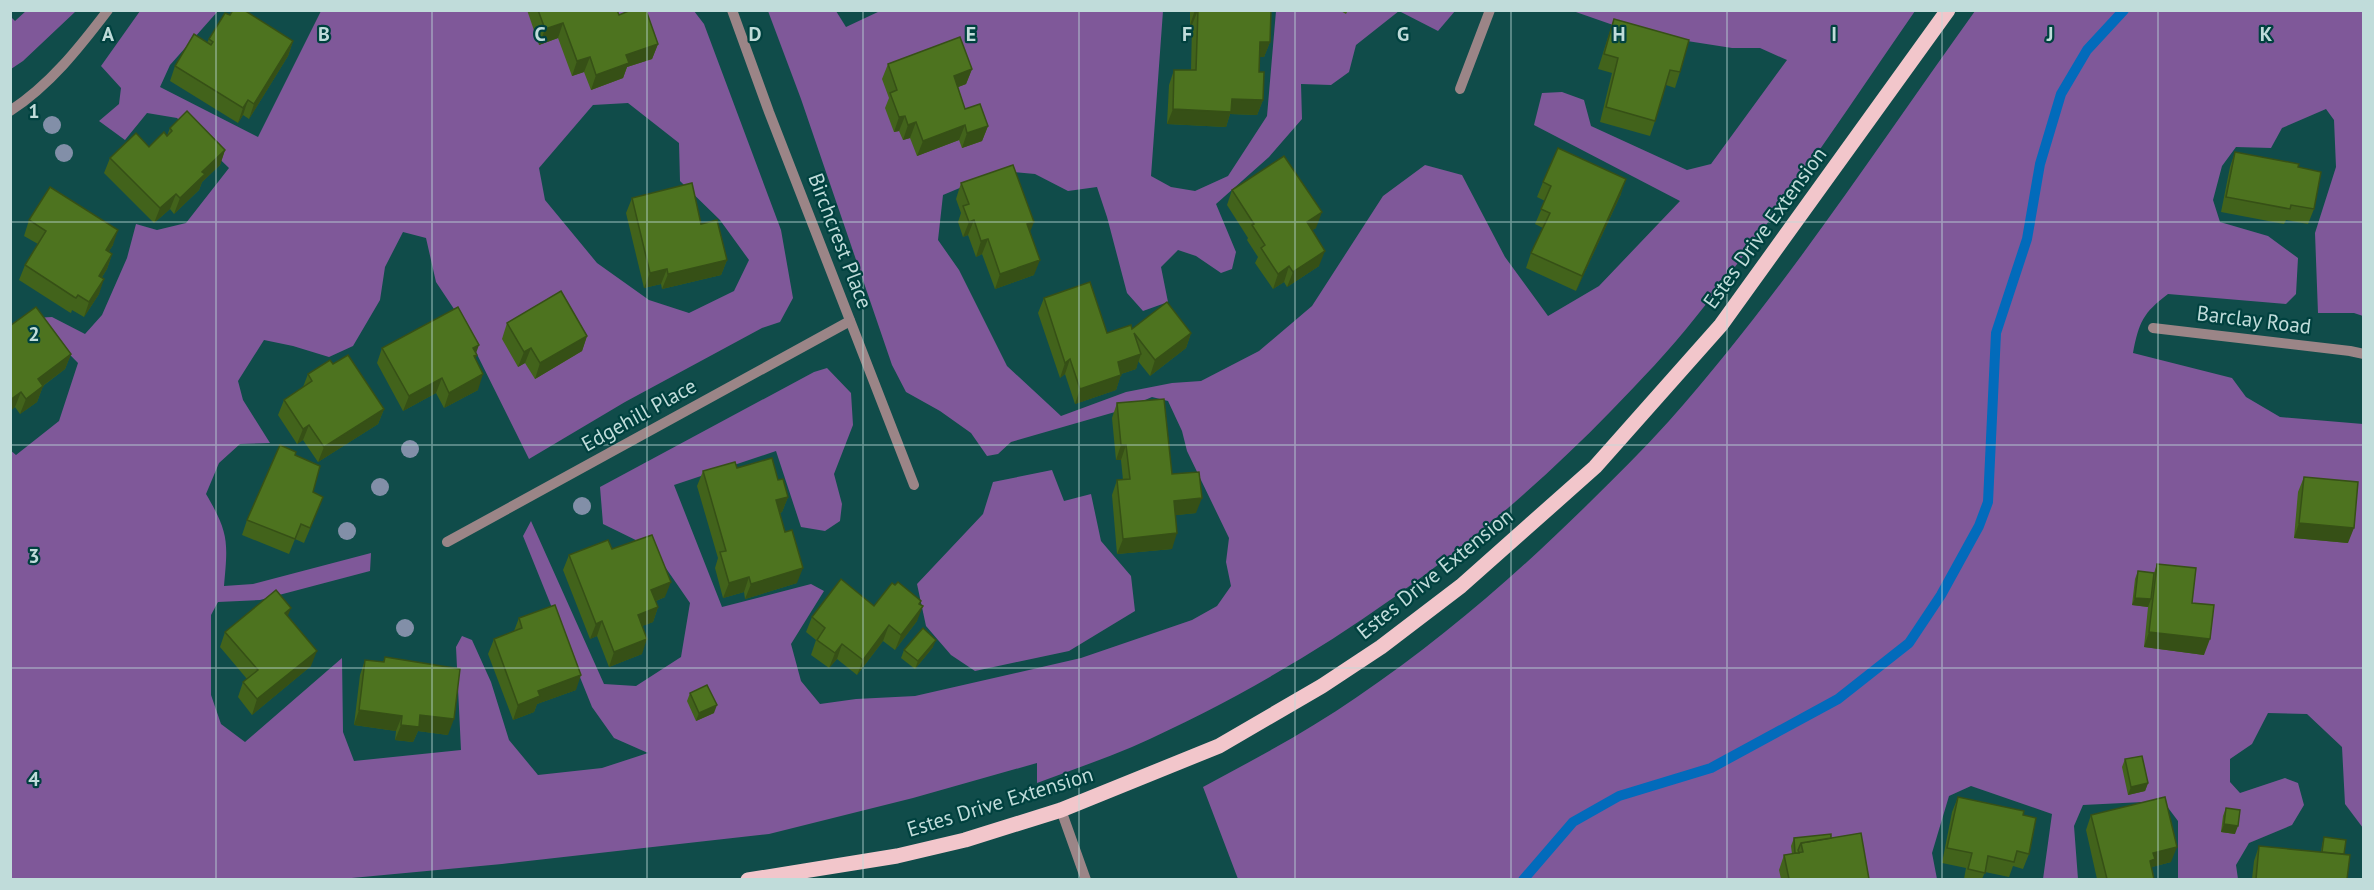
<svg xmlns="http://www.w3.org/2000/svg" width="2374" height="890" viewBox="0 0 2374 890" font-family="'PT Sans',sans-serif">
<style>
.green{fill:#7f5899;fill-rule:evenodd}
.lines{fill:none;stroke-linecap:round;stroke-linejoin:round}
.stream{stroke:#026bbb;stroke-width:10}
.minor{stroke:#9b8587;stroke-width:10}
.major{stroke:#f2c6cb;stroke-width:15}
.tree{fill:#828fa8}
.wall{fill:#42631b}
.shaded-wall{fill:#365016}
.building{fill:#4d731f;stroke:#365016;stroke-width:1.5}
.grid{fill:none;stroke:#c0dcda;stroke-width:1.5;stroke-opacity:0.55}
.labels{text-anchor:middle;stroke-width:4.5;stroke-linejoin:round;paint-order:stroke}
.street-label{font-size:21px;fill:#c0dcda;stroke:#00413f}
.grid-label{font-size:20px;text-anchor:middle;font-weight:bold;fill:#c0dcda;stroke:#00413f;stroke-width:4.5;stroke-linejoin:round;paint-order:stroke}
</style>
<rect width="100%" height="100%" fill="#104c4a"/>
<g class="green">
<path d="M27,10L76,11L23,61L11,69V17L15,21Z"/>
<path d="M140,11H218L170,65L160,87L258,137L321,11H694L704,24L781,230L793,298L780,322L762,328L625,402L529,459L456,312L436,282L426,238L403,232L385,267L380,300L353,346L329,357L293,346L264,340L238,381L243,400L270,443L240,444L219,463L206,494C229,533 228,542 224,586L253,584L371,553L370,571L260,600L218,602L211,615V695L221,724L245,742L342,658L343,732L354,761L461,750L456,647L462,636L472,640L491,682L509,740L538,775L602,768L648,753L614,738L592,707L523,536L531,521L604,684L636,686L681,657L690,603L652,548L603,524L600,487L814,372L827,368L851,393L853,425L834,474L842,504L840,521L825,531L801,527L776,451L674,485L722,607L811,584L824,591L791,644L801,681L820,704L856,699L915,696L1081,658L1192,620L1217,606L1231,586L1226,562L1229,538L1187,451L1182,431L1168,401L1152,397L1122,410L1011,442L998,454L987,456L971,433L940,411L906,392L892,365L801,99L768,11H836L846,27L880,11H1163L1151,176L1171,187L1195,191L1228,176L1267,116L1276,11H1399L1356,45L1349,72L1331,85L1301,84L1302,119L1269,157L1216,204L1236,252L1232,269L1221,273L1196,256L1178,250L1161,267L1168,302L1143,311L1127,293L1107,217L1097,187L1068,191L1035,174L1000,171L943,195L938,240L959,270L1007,366L1061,416L1126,392L1172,383L1201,381L1259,351L1312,306L1383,196L1425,165L1462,175L1505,257L1548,316L1599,286L1680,201L1534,125L1542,93L1562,92L1584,100L1591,126L1687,170L1711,164L1787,60L1760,48H1732L1636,33L1573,11H1915C1844,114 1774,220 1695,318C1669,351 1640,381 1611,411C1474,552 1312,667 1132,747C1101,760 1069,771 1037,783V763L913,798L769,834L502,864L341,879H11L10,450L16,455L59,421L78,363L34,318L52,317L85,334L102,315L127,258L136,224L157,230L186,223L229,168L177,118L147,113L125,140L99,121L119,104L121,88L101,66ZM628,103L679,143L680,181L720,220L749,260L734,291L689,313L649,300L597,263L545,200L539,168L593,105Z"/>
<path d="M1399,11L1455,10V11L1438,31Z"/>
<path d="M1975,11H2363V316L2354,313H2318L2315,233L2336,167L2334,120L2326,109L2282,128L2271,148L2236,147L2222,166L2213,200L2220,222L2268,236L2298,258L2296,294L2286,304L2168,294C2143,313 2139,322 2133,353L2232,378L2246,397L2280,417L2363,424V828L2345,804L2342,747L2307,714L2268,713L2252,744L2230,759V782L2240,793L2285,778L2298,783L2304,805L2292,825L2249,843L2236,865L2238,879H2178V821L2163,801L2083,805L2074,826L2078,879H2043L2052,814L1971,786L1949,796L1932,853L1937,879H1238L1203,787C1255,759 1308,731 1357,697C1440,641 1516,575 1587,505C1615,477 1643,450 1669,421C1782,294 1876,149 1975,11Z"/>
<path d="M1052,470L1064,501L1091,494L1101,541L1131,576L1135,611L1069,651L975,671L951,655L926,626L917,584L983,514L993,482Z"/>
</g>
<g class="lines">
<path class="stream" d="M1523,880L1573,822L1619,796L1711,768L1838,699L1909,643L1941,595L1979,526L1988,502L1996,333L2027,239L2040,164L2061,94L2087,50L2124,10"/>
<g class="minor">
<path d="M732,10L769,112L914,485"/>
<path d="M1460,89L1490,10"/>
<path d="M10,111C50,85 79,48 108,10"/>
<path d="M2153,328L2350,351L2364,354"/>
<path d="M447,542L850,321"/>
<path d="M1061,810L1086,880"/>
</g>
<path class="major" d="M748,880L897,856L965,840L1061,810L1219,746L1322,686L1381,647L1461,586L1595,467L1721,325L1948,10"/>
</g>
<g class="tree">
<circle cx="52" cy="125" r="9"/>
<circle cx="64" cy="153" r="9"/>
<circle cx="410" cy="449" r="9"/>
<circle cx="380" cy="487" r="9"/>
<circle cx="582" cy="506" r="9"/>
<circle cx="347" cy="531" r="9"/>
<circle cx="405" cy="628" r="9"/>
</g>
<g class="wall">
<path d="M527,10H617L619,15L658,44L652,59L627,67L623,78L591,90L584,72L572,76L558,38L539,45Z"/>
<path d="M1190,10H1271L1270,42L1264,57H1260L1259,72L1263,100L1257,115L1230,114L1226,127L1167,124L1169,85L1174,70H1191L1192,25H1190Z"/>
<path d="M1339,10H1348L1346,14Z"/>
<path d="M1614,19L1680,72L1675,88L1666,85L1655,121L1650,136L1600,122L1612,73L1598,69L1609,34Z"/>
<path d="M209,39L293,41L288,56L249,119L243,115L238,123L170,81L175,66L207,43Z"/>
<path d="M888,64L972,69L966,84L958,87L965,109L988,126L982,141L962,148L959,140L917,156L910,138L903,140L899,131L894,132L885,108L889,98L882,79Z"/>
<path d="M170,128L225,150L220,165L202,182L199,190L174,214L170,209L154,223L104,173L110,158L149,147L167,136Z"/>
<path d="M2235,152L2298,167L2314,209L2308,224L2286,220L2284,224L2221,212L2230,167Z"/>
<path d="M1543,182L1621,194L1576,291L1526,268L1531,253L1543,228L1535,224L1545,201L1537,197Z"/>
<path d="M961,183L1030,233L1034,275L995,289L982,254L976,257L968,235L963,237L958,222L961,213L956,199Z"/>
<path d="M1232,190L1316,228L1312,230L1319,266L1287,287L1284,282L1273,289L1255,263L1258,257L1247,240L1248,238L1227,205Z"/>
<path d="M632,198L701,224L727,260L721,275L662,289L661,284L644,288L626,213Z"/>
<path d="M29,220L113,245L109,251L112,254L107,269L102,277L99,294L84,317L72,310L71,313L69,312L19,280L25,265L38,244L24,236Z"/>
<path d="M1044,298L1107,333L1132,329L1191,333L1186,348L1150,376L1138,361L1136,369L1121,374L1116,390L1075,404L1065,374L1060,378L1038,313Z"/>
<path d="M507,323L587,336L582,351L535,379L525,363L518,367L502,339Z"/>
<path d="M10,326L71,354L65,369L43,386L37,402L20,414L15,407L10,411Z"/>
<path d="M382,348L476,353L477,355L475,359L478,390L444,408L436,393L403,411L377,363Z"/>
<path d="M333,364L384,409L378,424L318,462L303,440L297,444L278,415L284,400L303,387L308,374Z"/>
<path d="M1117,403L1172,474L1196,513L1176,515L1172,549L1117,554L1112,495L1117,480H1123L1121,460H1116L1112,418Z"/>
<path d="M295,455L313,492L317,512L304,543L295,539L289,554L242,535L247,520Z"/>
<path d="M737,468L778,480L788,497L782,512L780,513L797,583L745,599L744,592L723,598L715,568L718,558L697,486L703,471Z"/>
<path d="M2304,477L2348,543L2294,538L2298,492Z"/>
<path d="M612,549L665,597L656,601L658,607L653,622L642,626V654L609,667L597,636L590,639L563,570L569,555Z"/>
<path d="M2157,564L2192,603L2204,655L2144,647L2148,607L2132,605L2135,579L2138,571L2154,573Z"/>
<path d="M920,604L917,621L895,650L883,641L857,675L837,659L829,668L811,655L816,640L806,632L812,617L874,606Z"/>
<path d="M288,616L311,666L252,715L238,697L243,682L247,679L220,647L225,632Z"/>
<path d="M519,618L576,690L537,704L534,712L513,720L488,654L494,639L514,631Z"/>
<path d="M933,647L915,669L901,658L904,650Z"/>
<path d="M385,657L448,735L418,731L413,742L395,740L396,731L354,725L360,675L365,660L383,662Z"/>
<path d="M690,693L714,713L696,721L687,701Z"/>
<path d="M2125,759L2148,783L2145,791L2128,795L2122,767Z"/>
<path d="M1958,797L2029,854L2023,869L2013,866L2009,877L1985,872L1982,879H1964L1966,868L1942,863L1952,812Z"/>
<path d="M2226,808L2235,834L2221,832L2223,816Z"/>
<path d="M2091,815L2171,862L2152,867L2151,869L2154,879H2097L2086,830Z"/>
<path d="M2324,837L2344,854L2347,879H2252L2254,861L2259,846L2321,852L2322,845Z"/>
<path d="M1794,838H1831L1869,879H1781L1779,870L1784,855L1792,854L1791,846Z"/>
</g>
<g class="shaded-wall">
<path d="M1195,10H1198L1192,25H1190Z"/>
<path d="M563,23L558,38L539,45L545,29Z"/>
<path d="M293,41L288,56L249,119L254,104Z"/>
<path d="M1260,42H1270L1264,57H1255Z"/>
<path d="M658,44L652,59L627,67L623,78L591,90L596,75L626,55Z"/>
<path d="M590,57L584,72L572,76L577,61Z"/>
<path d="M972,69L966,84L948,91L954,76Z"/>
<path d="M1232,99L1263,100L1257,115L1230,114L1226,127L1167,124L1173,109Z"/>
<path d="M248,100L243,115L238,123L243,108Z"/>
<path d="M905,116L899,131L894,132L899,117Z"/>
<path d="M916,122L910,138L903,140L908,125Z"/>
<path d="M965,125L959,140L917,156L923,141Z"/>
<path d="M988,126L982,141L962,148L967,133Z"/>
<path d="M225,150L220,165L202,182L199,190L174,214L180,198L202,172Z"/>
<path d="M1626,179L1621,194L1576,291L1582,276Z"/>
<path d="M176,194L170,209L154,223L160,208Z"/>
<path d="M1322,212L1316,228L1301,237L1307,222Z"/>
<path d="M974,220L968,235L963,237L969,222Z"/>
<path d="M1034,222L1028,237L1027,224Z"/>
<path d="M118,230L113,245L100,265L106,250Z"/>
<path d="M988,239L982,254L976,257L981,241Z"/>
<path d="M1325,251L1319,266L1287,287L1293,272Z"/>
<path d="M112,254L107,269L93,291L99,276Z"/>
<path d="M727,260L721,275L662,289L668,274Z"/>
<path d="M1040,260L1034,275L995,289L1000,274Z"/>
<path d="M1289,266L1284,282L1273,289L1278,274Z"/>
<path d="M667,269L661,284L644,288L650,273Z"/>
<path d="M104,279L99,294L84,317L89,302Z"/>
<path d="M1191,333L1186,348L1150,376L1155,360Z"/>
<path d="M587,336L582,351L535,379L540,363Z"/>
<path d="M479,345L475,356L477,355L471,370L473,348Z"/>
<path d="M531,348L525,363L518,367L524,352Z"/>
<path d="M71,354L65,369L32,394L38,379Z"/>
<path d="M1141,354L1136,369L1112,377L1118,362Z"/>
<path d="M1070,359L1065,374L1060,378L1065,363Z"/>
<path d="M483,374L478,390L444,408L449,393Z"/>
<path d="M1121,375L1116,390L1075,404L1080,389Z"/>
<path d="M442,378L436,393L403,411L409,396Z"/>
<path d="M43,386L37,402L20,414L26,399Z"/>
<path d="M21,392L15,407L10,411V400Z"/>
<path d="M384,409L378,424L318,462L324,447Z"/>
<path d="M309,425L303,440L297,444L303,429Z"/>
<path d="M1121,445H1126L1121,460H1116Z"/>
<path d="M788,497L782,512L771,515L776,500Z"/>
<path d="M1202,498L1196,513L1169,516L1174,501Z"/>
<path d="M2299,523L2354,528L2348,543L2294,538Z"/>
<path d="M1177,533L1172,549L1117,554L1123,539Z"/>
<path d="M803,568L797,583L745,599L751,584Z"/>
<path d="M749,577L744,592L723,598L729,583Z"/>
<path d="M671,582L665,597L646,605L651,590Z"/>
<path d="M2135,598L2151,599L2148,607L2132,605Z"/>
<path d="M921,601L916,615L923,606L917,621L895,650L901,635Z"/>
<path d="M658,607L653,622L632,630L638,615Z"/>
<path d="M291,608L285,623V613Z"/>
<path d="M602,621L597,636L590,639L596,624Z"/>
<path d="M889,625L883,641L857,675L863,660Z"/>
<path d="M2149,632L2210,639L2204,655L2144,647Z"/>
<path d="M647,639L642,654L609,667L614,652Z"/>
<path d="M936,640L933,647L915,669L918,661Z"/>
<path d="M842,644L837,659L829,668L835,653Z"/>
<path d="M317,651L311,666L252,715L257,699Z"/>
<path d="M581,675L576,690L537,704L534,712L513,720L518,705L538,691Z"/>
<path d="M717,705L714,713L696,721L699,713Z"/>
<path d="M359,710L402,716L396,731L354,725Z"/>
<path d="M420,715L454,719L448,735L418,731L413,742L395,740L401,725Z"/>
<path d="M2148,783L2145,791L2128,795L2131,787Z"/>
<path d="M2224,824L2238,826L2235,834L2221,832Z"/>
<path d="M2177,847L2171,862L2152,867L2149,875L2150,861L2153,853Z"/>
</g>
<g class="building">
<path d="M233,10H244L293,41L254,104L248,100L243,108L175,66L194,34L211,45L213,42L209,39L225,13L230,15Z"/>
<path d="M538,10H617L619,15L631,10H646L658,44L626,55L629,63L596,75L590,57L577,61L563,23L545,29Z"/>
<path d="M1198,10H1271L1270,42H1260L1259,72H1264L1263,100L1232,99L1231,112L1173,109L1174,70H1196Z"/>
<path d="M1614,19L1689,40L1680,72L1670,70L1655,121L1606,107L1618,58L1604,54Z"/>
<path d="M960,37L972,69L954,76L965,109L980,104L988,126L967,133L965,125L923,141L916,122L908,125L905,116L899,117L890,93L897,90L888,64Z"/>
<path d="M187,111L225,150L202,172L205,174L180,198L176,194L160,208L110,158L136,133L149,147L164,132L167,136L172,131L170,128Z"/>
<path d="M1558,148L1626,179L1582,276L1531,253L1550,213L1541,209L1551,186L1543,182Z"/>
<path d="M2235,152L2299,164L2298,167L2321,172L2314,209L2291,205L2290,209L2226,197Z"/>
<path d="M1284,156L1322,212L1307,222L1325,251L1293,272L1289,266L1278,274L1261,248L1265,245L1252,225L1254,224L1232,190Z"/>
<path d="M1013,165L1034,222L1027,224L1040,260L1000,274L988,239L981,241L974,220L969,222L963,206L969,204L961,183Z"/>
<path d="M692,183L701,224L717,220L727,260L668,274L667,269L650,273L632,198Z"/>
<path d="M50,187L118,230L106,250L112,254L99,276L104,279L89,302L78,295L76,298L74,297L25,265L46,231L29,220Z"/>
<path d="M1090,282L1107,333L1131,325L1132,329L1167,302L1191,333L1155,360L1134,333L1141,354L1118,362L1121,375L1080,389L1070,359L1065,363L1044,298Z"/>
<path d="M561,291L587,336L540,363L531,348L524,352L507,323Z"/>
<path d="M36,307L71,354L38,379L43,386L26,399L21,392L10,400V326Z"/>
<path d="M458,307L479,345L473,348L477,355L474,356L483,374L449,393L442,378L409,396L382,348Z"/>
<path d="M348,355L384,409L324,447L309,425L303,429L284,400L312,381L308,374L330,360L333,364Z"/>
<path d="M1164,399L1172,474L1199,472L1202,498L1174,501L1177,533L1123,539L1117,480L1130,479L1126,445H1121L1117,403Z"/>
<path d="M280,445L296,452L295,455L320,466L313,492L323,497L310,528L301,524L295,539L247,520Z"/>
<path d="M772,458L778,480L783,479L788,497L776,500L785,532L792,530L803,568L751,584L749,577L729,583L720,552L726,551L703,471L735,462L737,468Z"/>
<path d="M2304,477L2358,482L2354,528L2299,523Z"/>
<path d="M652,535L671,582L651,590L658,607L638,615L647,639L614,652L602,621L596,624L569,555L608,540L612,549Z"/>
<path d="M2157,564L2196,568L2192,603L2214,605L2210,639L2149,632Z"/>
<path d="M2138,571L2154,573L2151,599L2135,598Z"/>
<path d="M841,579L874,606L892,583L895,585L898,582L921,601L919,604L923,606L901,635L889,625L863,660L842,644L835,653L817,640L825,628L812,617Z"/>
<path d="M276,590L291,608L285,613L317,651L257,699L243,682L258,670L225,632Z"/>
<path d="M555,605L581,675L538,691L540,696L518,705L494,639L522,628L519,618Z"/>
<path d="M923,628L936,640L918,661L904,650Z"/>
<path d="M385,657L460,669L454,719L420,715L419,727L401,725L402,716L359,710L365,660L384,662Z"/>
<path d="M707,685L717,705L699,713L690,693Z"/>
<path d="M2142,756L2148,783L2131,787L2125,759Z"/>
<path d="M1958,797L2024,811L2023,815L2036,818L2029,854L2017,851L2014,862L1988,856L1985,873L1968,869L1972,853L1947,848Z"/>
<path d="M2165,797L2177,847L2153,853L2155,859L2150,861L2154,879H2107L2091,815Z"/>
<path d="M2226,808L2240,810L2238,826L2224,824Z"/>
<path d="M1861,833L1869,879H1789L1784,855L1803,852L1801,843Z"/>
<path d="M1831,834V838L1801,843L1798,850L1799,853H1795L1794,838Z"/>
<path d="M2324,837L2346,840L2344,854L2322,852Z"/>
<path d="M2259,846L2350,855L2347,879H2256Z"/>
</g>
<path class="grid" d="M216,10V880M432,10V880M647,10V880M863,10V880M1079,10V880M1295,10V880M1511,10V880M1727,10V880M1942,10V880M2158,10V880M10,222H2364M10,445H2364M10,668H2364"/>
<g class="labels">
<g class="street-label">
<text transform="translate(1765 228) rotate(-54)" y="7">Estes Drive Extension</text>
<text transform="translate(840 241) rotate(69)" y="7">Birchcrest Place</text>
<text transform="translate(2254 320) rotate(7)" y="7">Barclay Road</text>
<text transform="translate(639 415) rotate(-29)" y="7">Edgehill Place</text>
<text transform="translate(1435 574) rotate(-39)" y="7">Estes Drive Extension</text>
<text transform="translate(1000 802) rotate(-17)" y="7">Estes Drive Extension</text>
</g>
</g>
<g class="grid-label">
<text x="108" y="41">A</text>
<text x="324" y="41">B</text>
<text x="540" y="41">C</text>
<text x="755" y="41">D</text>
<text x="971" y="41">E</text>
<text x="1187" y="41">F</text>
<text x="1403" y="41">G</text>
<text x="1619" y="41">H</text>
<text x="1834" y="41">I</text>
<text x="2050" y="41">J</text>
<text x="2266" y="41">K</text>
<text x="34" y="118">1</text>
<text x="34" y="341">2</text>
<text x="34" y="563">3</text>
<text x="34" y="786">4</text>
</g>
<rect width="2374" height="890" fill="none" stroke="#c0dcda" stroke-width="24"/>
</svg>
